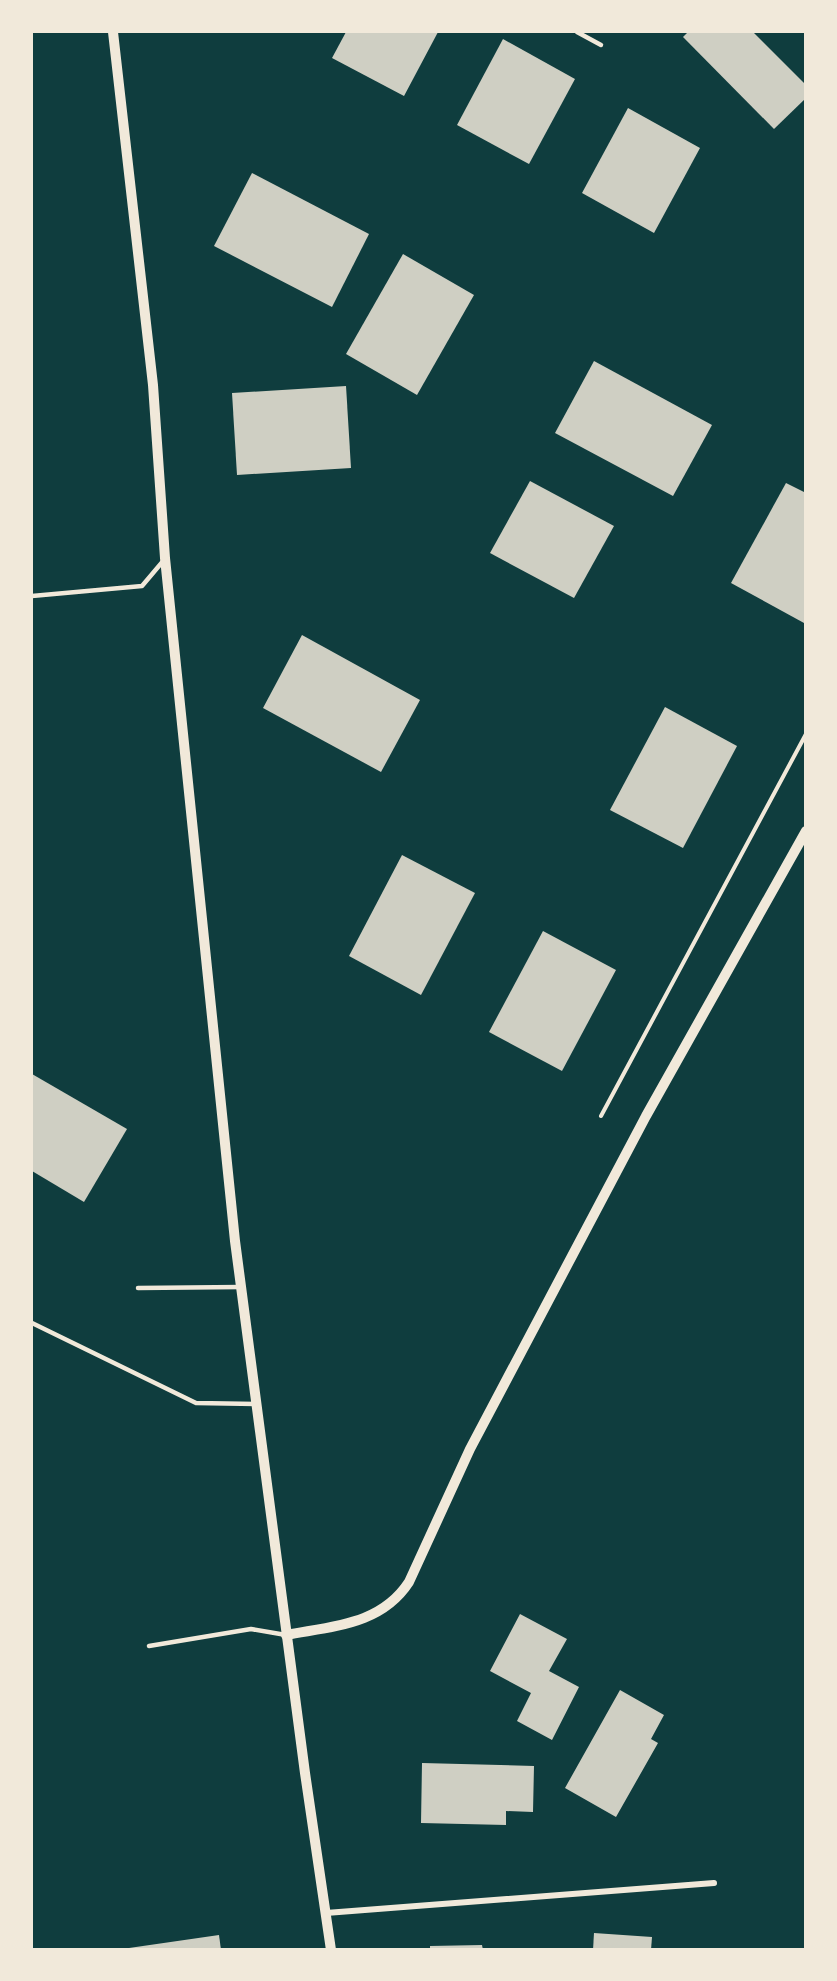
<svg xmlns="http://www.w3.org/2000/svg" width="837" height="1981" viewBox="0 0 837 1981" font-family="Roboto,sans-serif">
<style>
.building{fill:#cfcfc3}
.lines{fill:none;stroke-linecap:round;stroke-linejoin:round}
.path{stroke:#f1e9da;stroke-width:4}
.service{stroke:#f1e9da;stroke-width:4.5}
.minor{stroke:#f1e9da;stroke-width:6}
.tertiary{stroke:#f1e9da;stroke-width:10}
</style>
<rect width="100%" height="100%" fill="#0f3d3e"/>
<g class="building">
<path d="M346,32H438L404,96L332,58Z"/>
<path d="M688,32H753L806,85V98L774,129L683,37Z"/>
<path d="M503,39L575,79L529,164L457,125Z"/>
<path d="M628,108L700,148L654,233L582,193Z"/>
<path d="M252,173L369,234L332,307L214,246Z"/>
<path d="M403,254L474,295L417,395L346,354Z"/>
<path d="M594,361L712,425L673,496L555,433Z"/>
<path d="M346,386L351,468L237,475L232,393Z"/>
<path d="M530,481L614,526L574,598L490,553Z"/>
<path d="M786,483L806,493L804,623L731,583Z"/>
<path d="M302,635L420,700L381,772L263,708Z"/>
<path d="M665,707L737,746L683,848L610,810Z"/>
<path d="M402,855L475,893L421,995L349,956Z"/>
<path d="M543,931L616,970L562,1071L489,1032Z"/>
<path d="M32,1074L127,1129L84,1202L32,1171Z"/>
<path d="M520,1614L567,1639L549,1671L579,1687L552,1740L517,1721L531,1693L490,1671Z"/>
<path d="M620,1690L664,1715L651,1739L658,1743L616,1817L565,1788Z"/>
<path d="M422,1763L534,1766L533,1812L506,1811V1825L421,1823Z"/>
<path d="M594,1933L652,1937L651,1950H593Z"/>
<path d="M219,1935L221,1950H129V1948Z"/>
<path d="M482,1945L483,1950H430V1946Z"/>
</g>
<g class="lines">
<path class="path" d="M601,1116L806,734"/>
<g class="service">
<path d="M577,32L601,45"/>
<path d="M32,596L142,586L164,560"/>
<path d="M138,1288L241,1287"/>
<path d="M32,1323L196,1403L256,1404"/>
<path d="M149,1646L251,1629L286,1635"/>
</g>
<path class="minor" d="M326,1913L714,1883"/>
<g class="tertiary">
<path d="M113,32L153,385L165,558L235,1241L305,1773L331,1950"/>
<path d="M286,1635C333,1626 381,1625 409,1582L470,1449L646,1116L806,831"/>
</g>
</g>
<rect width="837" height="1981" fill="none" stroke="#f1e9da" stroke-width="66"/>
</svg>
